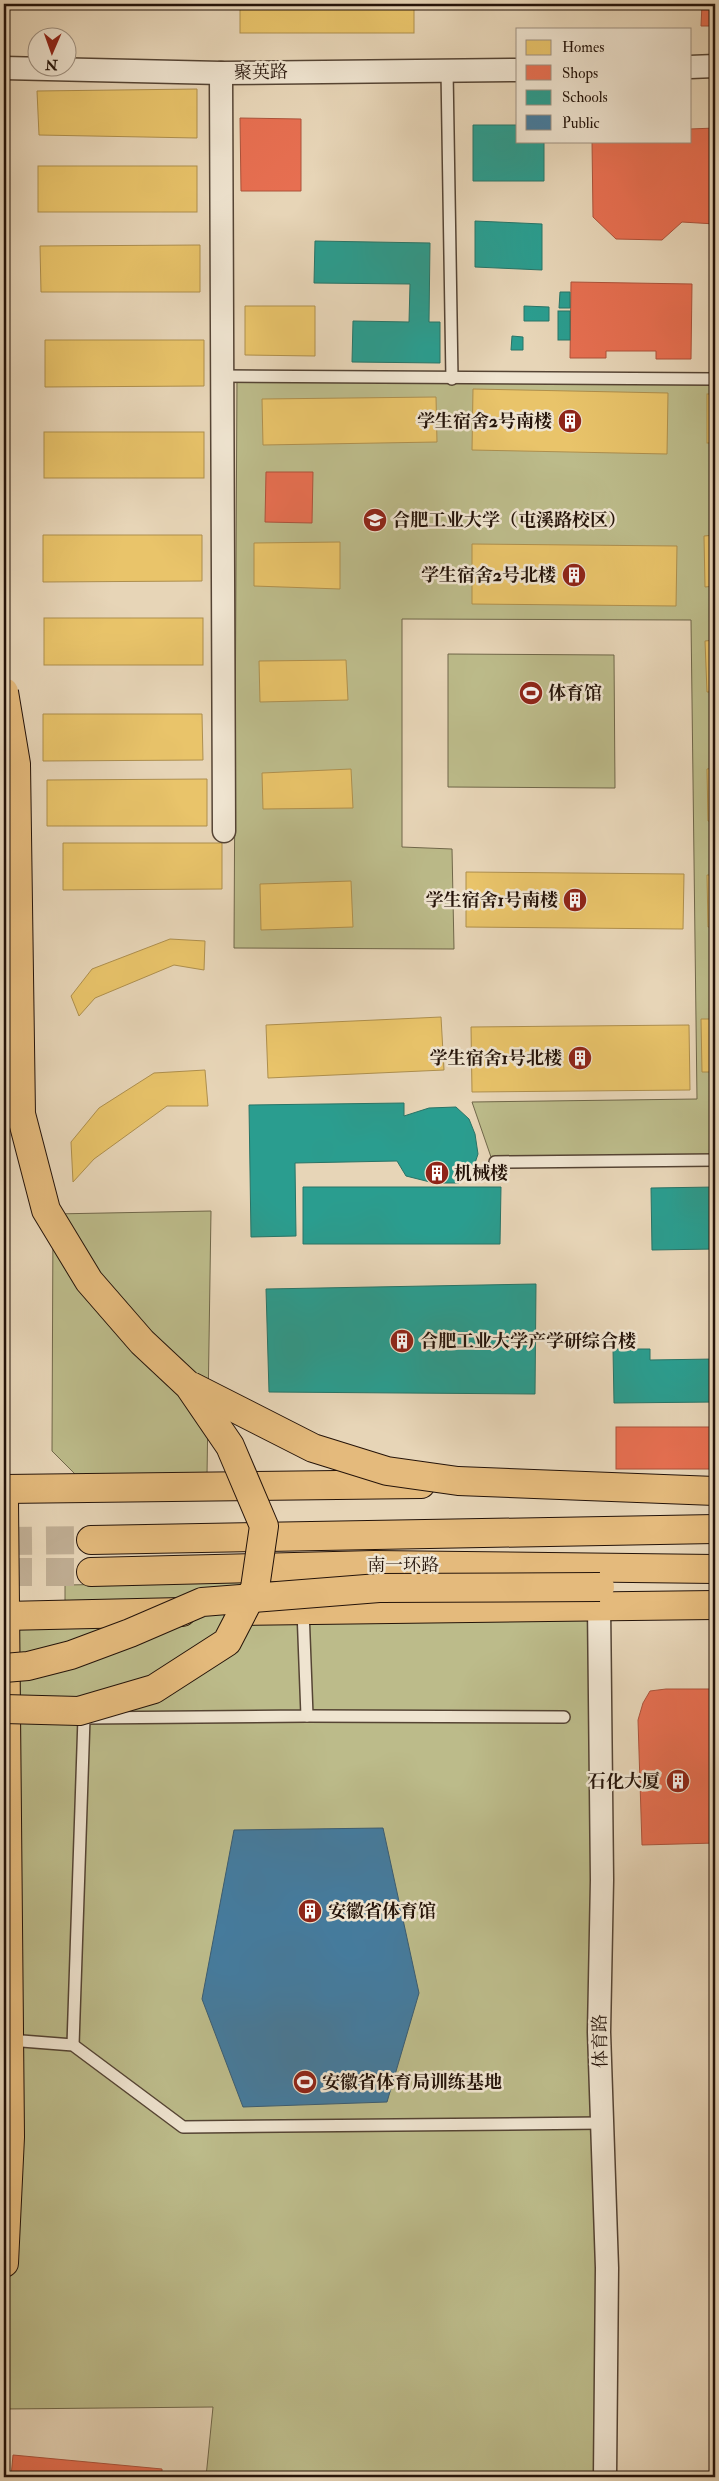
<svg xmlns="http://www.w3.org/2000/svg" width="719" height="2481" viewBox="0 0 719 2481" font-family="'IM FELL Double Pica','Noto Serif SC',serif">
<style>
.green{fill:#bcbb8a;stroke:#70674a}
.homes{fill:#e9c46a;stroke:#ae8f4d}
.shops{fill:#e76f51;stroke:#ac533b}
.schools{fill:#2a9d8f;stroke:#287467}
.public{fill:#457b9d;stroke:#3b5c71}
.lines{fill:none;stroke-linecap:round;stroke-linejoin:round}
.trunk-tunnel{stroke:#c0ae94;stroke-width:28;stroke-dasharray:28 14;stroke-linecap:butt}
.service-casing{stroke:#554434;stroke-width:14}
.minor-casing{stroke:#554434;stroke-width:25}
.primary-casing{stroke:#241309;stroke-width:30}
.trunk-casing{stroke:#241309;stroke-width:30}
.service{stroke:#efe4d0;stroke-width:11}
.minor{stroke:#efe4d0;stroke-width:22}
.primary{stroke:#e4ba7c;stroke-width:28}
.trunk{stroke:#e4ba7c;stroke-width:28}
.trunk-bridge-casing{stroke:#241309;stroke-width:30;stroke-linecap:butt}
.trunk-bridge{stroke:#e4ba7c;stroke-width:28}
.labels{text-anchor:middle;stroke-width:5;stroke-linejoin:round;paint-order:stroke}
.street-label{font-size:18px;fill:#241309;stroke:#efe4d0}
.poi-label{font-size:18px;font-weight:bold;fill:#241309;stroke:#efe4d0;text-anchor:start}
</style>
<rect width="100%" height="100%" fill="#e7d5b7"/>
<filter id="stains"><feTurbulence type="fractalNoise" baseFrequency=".004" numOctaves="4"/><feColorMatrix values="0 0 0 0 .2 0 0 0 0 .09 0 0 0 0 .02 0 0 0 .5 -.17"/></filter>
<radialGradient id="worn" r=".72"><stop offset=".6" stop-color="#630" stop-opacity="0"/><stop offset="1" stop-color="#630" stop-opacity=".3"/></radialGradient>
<g class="green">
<path d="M237,376L715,379V1159L491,1157L472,1102L697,1099L691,620L402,619V847L452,849L454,949L234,948Z"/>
<path d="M448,654L614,655L615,788L448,787Z"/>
<path d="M211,1211L207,1475L81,1480L52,1451L53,1214Z"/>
<path d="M594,1577L605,2477H206L213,2407L4,2409L6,1616L65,1613V1585Z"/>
</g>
<g class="homes">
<rect x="240" y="4" width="174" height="29"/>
<path d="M197,89V138L39,135L37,91Z"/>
<rect x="38" y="166" width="159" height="46"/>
<path d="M200,245V292H41L40,246Z"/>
<path d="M245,306H315V356L245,355Z"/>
<path d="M45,340H204V386L45,387Z"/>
<path d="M473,389L668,393L667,454L472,450Z"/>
<rect x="707" y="394" width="8" height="49"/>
<path d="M436,397L437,442L263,445L262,399Z"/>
<rect x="44" y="432" width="160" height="46"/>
<path d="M43,535H202V581L43,582Z"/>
<path d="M715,535V586L705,587L704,536Z"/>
<path d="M340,542V589L254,586V543Z"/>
<path d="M472,544L677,546L676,606L472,604Z"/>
<rect x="44" y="618" width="159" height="47"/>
<path d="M715,640V692H707L705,641Z"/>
<path d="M346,660L348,700L260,702L259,661Z"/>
<path d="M43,714H202L203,760L43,761Z"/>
<path d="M715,768V821H708L707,769Z"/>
<path d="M351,769L353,808L263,809L262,773Z"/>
<path d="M207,779V826H47V780Z"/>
<path d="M63,843H222V889L63,890Z"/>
<path d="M466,872L684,874L683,929L466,927Z"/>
<path d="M707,875H715V927H708Z"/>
<path d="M351,881L353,927L261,930L260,884Z"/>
<path d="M170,939L205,941L204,970L174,965L95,998L79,1016L71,996L92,969Z"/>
<path d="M441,1017L444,1070L268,1078L266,1025Z"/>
<path d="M701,1019H715V1072H702Z"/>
<path d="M689,1025L690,1090L472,1092L471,1027Z"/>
<path d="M205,1070L208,1106H167L94,1159L73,1182L71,1142L99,1108L154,1073Z"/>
</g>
<g class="shops">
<path d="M702,4H715V26H701Z"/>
<path d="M240,118L301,119V191H241Z"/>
<path d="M715,128V224L682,222L662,240L616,239L593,217L592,141H690V129Z"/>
<path d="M571,282L692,284L691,359H656V351H606V358H570Z"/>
<path d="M266,472H313L312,523L265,522Z"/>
<rect x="616" y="1427" width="99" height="42"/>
<path d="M666,1689H715V1843L642,1845L638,1720L643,1703L650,1691Z"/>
<path d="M13,2455L162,2469V2477H11Z"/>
</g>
<g class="schools">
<path d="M473,125H518V141H544V181H473Z"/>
<path d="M475,221L542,224V270L475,267Z"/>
<path d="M315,241L430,243L429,322H440V363L352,362L353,321L409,322L410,284L314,283Z"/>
<path d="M560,292H570V308H559Z"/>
<path d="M524,306L549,307V321H524Z"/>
<rect x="558" y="311" width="12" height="29"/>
<path d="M512,336L523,337V350H511Z"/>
<path d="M404,1103V1116L429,1108L456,1107L469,1119L475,1134L478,1154L473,1169L459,1183H434L406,1176L397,1161L295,1163L296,1236L251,1237L249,1105Z"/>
<path d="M303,1187H501L500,1244H303Z"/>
<path d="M715,1187V1249L652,1250L651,1188Z"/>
<path d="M536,1284L535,1394L269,1392L266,1289Z"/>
<path d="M613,1349H650V1360L715,1359V1402L614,1403Z"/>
</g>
<path class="public" d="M383,1828L419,1993L387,2102L243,2107L202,1999L234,1830Z"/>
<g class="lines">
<g class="trunk-tunnel">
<path d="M4,1541L91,1540"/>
<path d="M4,1572H91"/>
</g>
<g class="service-casing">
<g id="service">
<path d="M447,70L452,379"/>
<path d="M222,376L715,379"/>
<path d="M495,1162L715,1160"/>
<path d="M307,1716L564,1717"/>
<path d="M9,2040L73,2045L183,2127L602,2123"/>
<path d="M73,2045L84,1718L307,1716L303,1610"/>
</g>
</g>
<g class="minor-casing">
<g id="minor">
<path d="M690,67L715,66"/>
<path d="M4,68L221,73L518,70"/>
<path d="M221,73L224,831"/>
<path d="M599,1605L602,1880L599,2032L607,2268L605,2477"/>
</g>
</g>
<g class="primary-casing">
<g id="primary">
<path d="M4,1489L421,1484"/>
<path d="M238,1611L715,1605"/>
<path d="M4,1616L182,1612"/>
</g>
</g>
<g class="trunk-casing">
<g id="trunk">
<path d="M4,1500L10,2137L4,2263"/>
<path d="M91,1540L715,1529"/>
<path d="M91,1572L374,1565L715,1569"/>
</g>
</g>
<use href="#service" class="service"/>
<use href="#minor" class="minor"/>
<use href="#primary" class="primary"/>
<use href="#trunk" class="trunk"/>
<g class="trunk-bridge-casing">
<g id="trunk-bridge">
<path d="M4,692L16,764L21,1114L46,1210L89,1281L142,1342L189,1386L230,1446L264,1526L255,1588L227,1642L154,1689L79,1711L4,1709"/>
<path d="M191,1386L313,1448L387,1471L458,1481L715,1491"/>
<path d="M4,1668L28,1666L71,1655L130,1633L202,1602L379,1588L600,1587"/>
</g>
</g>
<use href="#trunk-bridge" class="trunk-bridge"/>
</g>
<defs>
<g id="building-disc" transform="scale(1.25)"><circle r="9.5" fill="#8f2418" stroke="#efe4d0"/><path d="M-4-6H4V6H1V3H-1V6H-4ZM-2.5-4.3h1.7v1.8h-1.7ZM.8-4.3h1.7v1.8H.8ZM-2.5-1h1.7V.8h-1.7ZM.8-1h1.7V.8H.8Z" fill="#fff"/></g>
<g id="university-disc" transform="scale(1.25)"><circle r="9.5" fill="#8f2418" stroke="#efe4d0"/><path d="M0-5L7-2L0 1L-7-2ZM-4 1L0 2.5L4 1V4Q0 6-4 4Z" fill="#fff"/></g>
<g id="stadium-disc" transform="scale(1.25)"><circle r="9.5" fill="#8f2418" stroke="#efe4d0"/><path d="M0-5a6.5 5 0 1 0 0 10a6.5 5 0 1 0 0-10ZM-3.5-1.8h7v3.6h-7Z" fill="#fff"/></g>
</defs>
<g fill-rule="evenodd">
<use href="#building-disc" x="570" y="421"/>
<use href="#university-disc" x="375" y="520"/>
<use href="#building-disc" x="574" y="575"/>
<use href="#stadium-disc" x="531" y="693"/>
<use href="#building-disc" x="575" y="900"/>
<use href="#building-disc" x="580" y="1058"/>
<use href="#building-disc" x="437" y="1173"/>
<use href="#building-disc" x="402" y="1341"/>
<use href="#building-disc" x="678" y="1781"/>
<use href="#building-disc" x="310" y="1911"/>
<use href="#stadium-disc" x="305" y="2082"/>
</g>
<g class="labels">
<g class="street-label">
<text transform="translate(261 72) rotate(-1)" y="6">聚英路</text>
<text x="403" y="1571">南一环路</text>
<text transform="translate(600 2041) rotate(-91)" y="6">体育路</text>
</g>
<g class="poi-label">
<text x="552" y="427" text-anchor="end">学生宿舍2号南楼</text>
<text x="392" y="526">合肥工业大学（屯溪路校区）</text>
<text x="556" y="581" text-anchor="end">学生宿舍2号北楼</text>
<text x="548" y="699">体育馆</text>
<text x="558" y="906" text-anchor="end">学生宿舍1号南楼</text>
<text x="562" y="1064" text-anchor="end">学生宿舍1号北楼</text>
<text x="454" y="1179">机械楼</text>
<text x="420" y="1347">合肥工业大学产学研综合楼</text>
<text x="660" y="1787" text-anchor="end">石化大厦</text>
<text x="328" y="1917">安徽省体育馆</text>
<text x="322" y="2088">安徽省体育局训练基地</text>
</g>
</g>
<rect width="719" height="2481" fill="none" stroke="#e7d5b7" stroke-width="20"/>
<rect x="5" y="5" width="709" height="2471" fill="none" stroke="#241309" stroke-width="2.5"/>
<rect x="10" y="10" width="699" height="2461" fill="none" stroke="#241309"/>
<rect x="516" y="28" width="175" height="115" fill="#efe4d0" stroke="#9e9080"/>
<rect x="526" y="40" width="25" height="15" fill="#e9c46a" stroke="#9e9080"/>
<text x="562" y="52" font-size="15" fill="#241309">Homes</text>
<rect x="526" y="65" width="25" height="15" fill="#e76f51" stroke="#9e9080"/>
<text x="562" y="78" font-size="15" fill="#241309">Shops</text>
<rect x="526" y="90" width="25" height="15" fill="#2a9d8f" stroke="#9e9080"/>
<text x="562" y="102" font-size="15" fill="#241309">Schools</text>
<rect x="526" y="115" width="25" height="15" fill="#457b9d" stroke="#9e9080"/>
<text x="562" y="128" font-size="15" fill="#241309">Public</text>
<g transform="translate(52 52) rotate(182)"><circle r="24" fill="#efe4d0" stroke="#9e9080"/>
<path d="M0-4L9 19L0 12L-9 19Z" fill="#8f2418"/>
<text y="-8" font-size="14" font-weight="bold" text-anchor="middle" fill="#241309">N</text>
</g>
<rect width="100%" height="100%" filter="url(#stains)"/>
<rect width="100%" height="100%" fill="url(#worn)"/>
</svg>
